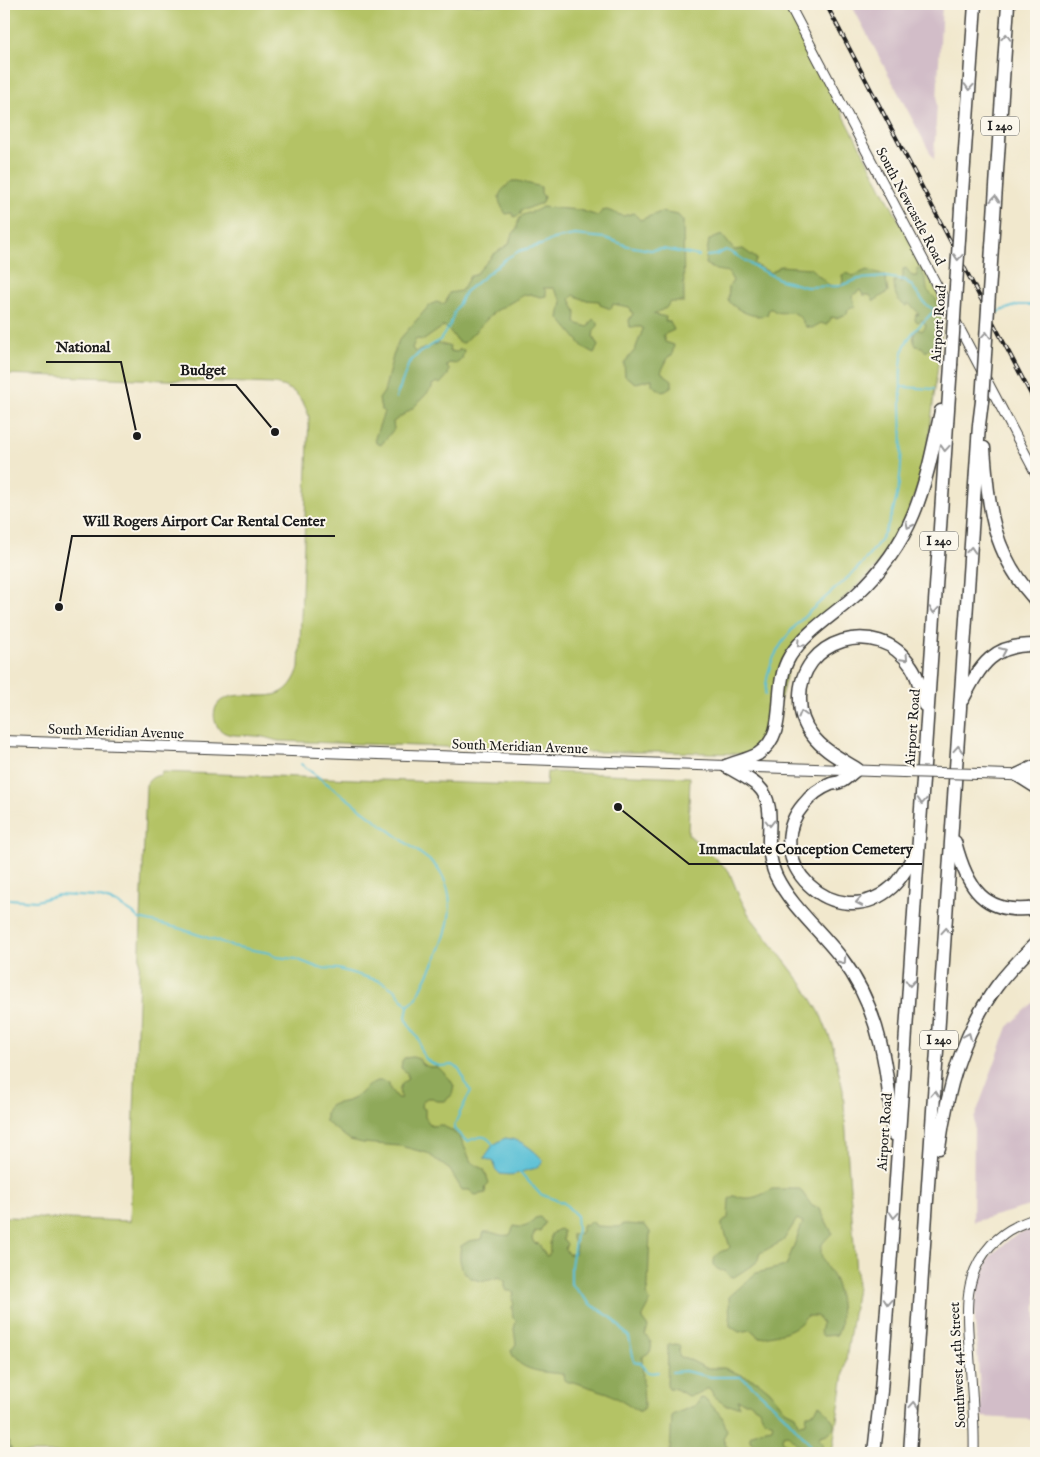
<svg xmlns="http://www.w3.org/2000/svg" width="1040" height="1457" viewBox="0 0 1040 1457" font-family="'IM FELL English',serif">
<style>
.industrial{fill:#d2bdc8}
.green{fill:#b4c365;stroke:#687040}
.forest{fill:#8fa95a;stroke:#56623b}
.water{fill:#58bfd5;stroke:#3a6e78}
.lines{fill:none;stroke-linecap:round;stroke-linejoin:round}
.stream{stroke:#58bfd5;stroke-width:2}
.tertiary-casing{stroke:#3c3b37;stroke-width:11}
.secondary-casing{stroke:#3c3b37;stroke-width:12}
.motorway-casing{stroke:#3c3b37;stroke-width:15}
.tertiary{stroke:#fff;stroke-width:9}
.secondary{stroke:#fff;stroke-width:10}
.motorway{stroke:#fff;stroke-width:12}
.rail-casing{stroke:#1c1c1c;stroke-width:4}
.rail{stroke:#fbf7ec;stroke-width:2;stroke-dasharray:5.5;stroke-linecap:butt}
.secondary-bridge-casing{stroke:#3c3b37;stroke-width:12;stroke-linecap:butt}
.motorway-bridge-casing{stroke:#3c3b37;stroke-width:15;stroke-linecap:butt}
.secondary-bridge{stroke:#fff;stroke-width:10}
.motorway-bridge{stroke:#fff;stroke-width:12}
.oneway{stroke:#999}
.labels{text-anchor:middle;stroke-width:4;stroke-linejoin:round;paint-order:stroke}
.shield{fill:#fbf7ec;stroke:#5f5e5a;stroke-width:1}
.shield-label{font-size:12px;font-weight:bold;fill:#1c1c1c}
.street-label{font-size:14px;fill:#1c1c1c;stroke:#fbf7ec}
.leader{fill:none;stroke:#1c1c1c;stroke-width:2}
.callout-dot{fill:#1c1c1c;stroke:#fbf7ec;stroke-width:2}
.callout-label{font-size:15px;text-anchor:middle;font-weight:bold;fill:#1c1c1c;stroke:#fbf7ec;stroke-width:4;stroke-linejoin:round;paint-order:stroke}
</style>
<rect width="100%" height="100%" fill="#fbf7ec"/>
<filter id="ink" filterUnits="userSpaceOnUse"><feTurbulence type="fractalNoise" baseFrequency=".02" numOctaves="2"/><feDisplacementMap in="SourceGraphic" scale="10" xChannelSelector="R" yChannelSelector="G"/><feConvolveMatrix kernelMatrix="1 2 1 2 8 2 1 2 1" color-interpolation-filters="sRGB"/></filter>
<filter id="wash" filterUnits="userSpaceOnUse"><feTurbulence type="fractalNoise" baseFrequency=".0096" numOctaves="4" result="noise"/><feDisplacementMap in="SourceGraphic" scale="20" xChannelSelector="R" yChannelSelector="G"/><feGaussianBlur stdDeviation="1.12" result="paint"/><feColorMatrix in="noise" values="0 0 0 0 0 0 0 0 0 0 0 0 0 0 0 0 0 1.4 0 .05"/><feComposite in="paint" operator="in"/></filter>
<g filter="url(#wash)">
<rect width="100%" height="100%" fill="#f1e8cd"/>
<g class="industrial">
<path d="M851,4H942L934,160Z"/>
<path d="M1036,1000V1204L973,1222L974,1119L1008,1027Z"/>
<path d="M1036,1227V1420L982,1417L974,1309L980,1282L990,1256L1015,1235Z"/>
</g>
<g class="green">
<path d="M4,4H785L945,308L929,437V454L901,533L873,571L794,644L773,729L756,750L743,754L669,752H589L278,741C270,739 263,736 255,736C246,735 237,736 228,734C212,730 209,706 224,699C251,686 283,714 299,668L309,417C303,397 293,387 273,384L4,374Z"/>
<path d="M162,772L546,786L547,772L690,777L688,834L729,871L739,896L749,915L804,986L820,1013L833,1046L843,1090L857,1287L832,1453H13L4,1432V1217L130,1221L146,785C150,778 154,776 161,775Z"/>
</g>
<g class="forest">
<path d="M512,181H518L541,187V193L544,197L541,204C534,204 531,209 521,210V214L514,217L512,213L506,214C495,197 497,194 512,181Z"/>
<path d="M542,207L579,210L598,216L602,211L607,210L623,216L634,213L640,220L661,212L678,215L683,221L684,302H670L666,308L653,314L666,317L665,321H670L674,330L663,335L665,342L674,345L672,355L669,356L661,372L672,380V386L663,392L652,385V379L636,383L625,376L624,363L635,350L643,329L642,327H630L629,320L633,314L629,307L613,304L611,309L600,305L599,301L584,300L574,295L570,299L576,312L575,323L588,327L593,319L598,322V326L594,330L593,337L598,346L594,353L584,348L559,318L562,301L553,288H543L546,291V296L541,297L530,294L524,295L494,312L464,343L458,342L449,330L444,326L424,340L416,339L412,348L415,352L439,343L450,347L449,351L457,352L460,349L464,350L462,359L456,364L449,363L446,366L449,369L448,375L440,384L437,382L432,385V388L413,408L393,422L394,429L381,445L376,443L375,438L384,412L381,409L379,399L384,392L393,356L399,340L428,307L436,302L443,304L446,302L449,293L461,291L470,276L475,275L494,254L509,244L511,236L517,229C518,209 531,216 542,207Z"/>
<path d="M722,235L734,250L743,249L757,259L754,264L771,273L780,266L810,268L829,285L840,287L843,281L842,275L847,273L853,276L867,270L885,275L888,292L874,301L870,295H863L860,290L852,296L854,300L855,306L848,310L847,314L836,318L831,317V319L826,325L821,323L812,328L806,327C803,323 800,316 796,314C787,309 780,317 772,309H769L767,315C753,319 737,310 728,301L729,286L733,281L728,272L716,270L705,264L709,240Z"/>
<path d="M906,268L912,276H917V268L921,269L926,281L927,290L936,299L938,313L942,316V326L938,327C938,339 934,344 926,352L922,347L916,346C912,339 913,334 918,329L922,331L926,326L923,320L918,322L915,320L916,314L919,315L916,310L909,304L906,306C895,300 895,293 894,281L902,282C903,278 903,272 903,269Z"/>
<path d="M413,1057L419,1059L422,1064L429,1067H438L450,1079L454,1086L452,1095L445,1101H436L433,1098H427L422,1102L421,1107L425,1109V1117L431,1126L441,1125L453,1131L461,1139L471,1162L484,1169L489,1183L485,1187L486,1193L475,1195L469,1190H462L450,1170L427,1153L400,1146L363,1143L350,1140L326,1122C326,1117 325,1111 329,1107C334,1102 345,1103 352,1099C363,1094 373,1073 389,1084L390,1089L397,1098H401L399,1090L402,1083L408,1079L407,1073L401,1068L402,1061L404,1058Z"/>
<path d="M772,1189H800L812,1206L820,1209L832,1233C829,1237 823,1241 822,1245C817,1258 831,1271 835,1281C840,1293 844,1325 837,1335L823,1336L820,1332L822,1323L817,1316H806C797,1332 777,1334 760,1338L751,1330L739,1332L730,1326L729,1297L756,1273L786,1266L803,1222L797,1219L783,1241L760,1253L757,1262L734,1277L729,1276L725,1271C708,1271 712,1251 727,1250L730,1247L725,1232L722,1229V1223L728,1218L729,1199L735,1195C747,1202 761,1196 772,1189Z"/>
<path d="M540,1217L545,1223L540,1231L535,1232L532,1238L534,1243L539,1244L546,1256L549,1255L551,1234L559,1229L563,1231V1239L567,1244L565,1249L568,1254H574L576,1246L572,1239V1234L580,1233L583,1225L586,1226L590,1222H593L596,1226L619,1227L623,1224L645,1225L650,1232L648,1286L646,1295L650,1302C648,1309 644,1313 642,1319L648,1327L645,1335C651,1341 653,1344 650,1352L642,1357L644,1407L641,1411H638L608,1393L573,1382H567L564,1380L563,1374C544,1372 518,1372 511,1351L516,1344L514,1329L516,1321L513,1318L512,1307L514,1304L512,1299L514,1293L511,1291H507L505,1287V1281L499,1277C473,1288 455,1273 461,1246L469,1241L482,1239L484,1232C495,1231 498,1237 510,1235L514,1226C525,1229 528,1226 535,1218Z"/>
<path d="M677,1344L680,1347L678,1351L680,1357L686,1358L706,1368H724L759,1382L770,1391L785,1410L795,1415L799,1424L806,1423L807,1415L815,1411L819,1405L822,1406L834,1422V1429L827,1434L820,1436L819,1440L823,1443L821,1451L824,1453H812L808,1448L800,1447L787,1434L783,1435L782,1439L786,1444V1453H767L768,1449L766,1446L757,1445L750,1441V1436L759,1430L772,1428L773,1423L764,1419L759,1409L754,1406L751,1402H744L738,1400L739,1406L725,1405L713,1396L712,1392L709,1388L697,1394L688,1396L676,1389L669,1388L667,1385L668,1345Z"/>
<path d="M701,1398L706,1399C710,1405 713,1407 718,1411C723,1416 725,1425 727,1431L723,1438L730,1453H670L672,1415L696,1405Z"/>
<path d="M4,1432L13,1453H4Z"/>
</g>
<path class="water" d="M505,1138C521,1139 533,1149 543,1160C540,1169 536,1168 528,1170C515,1174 515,1176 500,1174L495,1169L494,1162L484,1158L493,1145Z"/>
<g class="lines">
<g class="stream">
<path d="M707,256L716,255L726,250L731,252L757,268L781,280L806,287L839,286L859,279L886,277L905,280L912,286L926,305L935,310C925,321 909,333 904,348C899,365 901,383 901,400C902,444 905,491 885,531C860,582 801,604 775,655C768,667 766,681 765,695"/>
<path d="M998,312L1018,305H1036"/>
<path d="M902,387L934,389"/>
<path d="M396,398L409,363L419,353L440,340L450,325L455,311L465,292L507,258L519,251L544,244L553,239L575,235L605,238L628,246L650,250L663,249L699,256"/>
<path d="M301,764L433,863C471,904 436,957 416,999L408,1006"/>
<path d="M9,899L36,901L58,895L97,897L117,903L134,914L139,919L178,928L232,946L270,953L276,957L296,959L319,968L338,969L380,981L395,990L408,1006L406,1017L408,1023L419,1040L421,1051L426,1059L431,1063L440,1066L453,1065L459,1069L463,1076L464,1082L471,1091C467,1099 454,1122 454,1129L464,1139L468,1141C480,1136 486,1133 494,1146"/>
<path d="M520,1172L540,1194L564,1203L576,1215L577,1229L571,1266V1284L590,1304L612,1318L629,1337L634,1361L641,1363C645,1372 648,1374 658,1372"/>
<path d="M672,1372L685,1371L711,1377H741L749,1383L784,1415L807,1441L812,1449L817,1453"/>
</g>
</g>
</g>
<g filter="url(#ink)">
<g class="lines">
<g class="tertiary-casing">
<g id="tertiary">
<path d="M789,4L1036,474"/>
<path d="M974,1453C975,1418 971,1382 969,1346C966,1309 964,1274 991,1245C998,1238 1006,1231 1015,1227C1022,1223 1029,1221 1036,1218"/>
</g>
</g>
<g class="secondary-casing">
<g id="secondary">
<path d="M4,741L903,772"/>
<path d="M978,774L1036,776"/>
</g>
</g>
<g class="motorway-casing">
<g id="motorway">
<path d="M961,208L975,4"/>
<path d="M992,247L1008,4"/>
<path d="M984,448C989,511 992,552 1036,601"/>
<path d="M963,699C981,664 993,644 1036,645"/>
<path d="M726,766C736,762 749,759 758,754C791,732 770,689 790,656C806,631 835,614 857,594C916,539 925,486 941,411"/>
<path d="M726,766C736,772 749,778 758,786C775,802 768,827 769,847C770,857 772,867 776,876C791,907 822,932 842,959C881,1010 888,1073 893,1134"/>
<path d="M1017,775L1036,787"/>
<path d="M1017,775L1036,766"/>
<path d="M955,842C967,888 984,916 1036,908"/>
<path d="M917,849C910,862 903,877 892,887C836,937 756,859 804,804C811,795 821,788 831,784C835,783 839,783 842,781C847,778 852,773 857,769C841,759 824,751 812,735C804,725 800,712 800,700C798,639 878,615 911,666C919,677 921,692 924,705"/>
<path d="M939,1148C947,1091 962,1033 997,986C1009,970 1023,956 1036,943"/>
<path d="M874,1453L881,1391L891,1253L951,365"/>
<path d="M910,1453L979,425L982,401"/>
</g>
</g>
<use href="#tertiary" class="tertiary"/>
<use href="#secondary" class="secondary"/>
<use href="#motorway" class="motorway"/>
<g class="rail-casing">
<path id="rail" d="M826,4L1036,404"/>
</g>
<use href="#rail" class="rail"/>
<g class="secondary-bridge-casing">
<path id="secondary-bridge" d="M903,772L978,774"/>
</g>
<g class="motorway-bridge-casing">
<g id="motorway-bridge">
<path d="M951,365L961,208"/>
<path d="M982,401L992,247"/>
</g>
</g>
<use href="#secondary-bridge" class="secondary-bridge"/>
<use href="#motorway-bridge" class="motorway-bridge"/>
</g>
<defs><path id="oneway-chevron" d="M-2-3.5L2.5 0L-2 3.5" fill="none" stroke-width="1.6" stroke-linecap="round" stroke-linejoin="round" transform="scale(1.25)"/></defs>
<g class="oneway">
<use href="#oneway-chevron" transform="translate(1006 37) rotate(-86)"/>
<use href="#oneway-chevron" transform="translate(969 87) rotate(94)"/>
<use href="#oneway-chevron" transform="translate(995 199) rotate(-86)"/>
<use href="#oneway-chevron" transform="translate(958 257) rotate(94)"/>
<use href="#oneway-chevron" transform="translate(986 335) rotate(-86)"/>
<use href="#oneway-chevron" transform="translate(945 448) rotate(94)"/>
<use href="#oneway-chevron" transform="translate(909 525) rotate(117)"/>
<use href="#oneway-chevron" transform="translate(971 550) rotate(-86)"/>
<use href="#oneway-chevron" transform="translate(934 610) rotate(94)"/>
<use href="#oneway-chevron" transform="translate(800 644) rotate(133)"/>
<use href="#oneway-chevron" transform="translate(1003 651) rotate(-24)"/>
<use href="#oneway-chevron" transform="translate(905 658) rotate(47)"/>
<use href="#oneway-chevron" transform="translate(802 714) rotate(-105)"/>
<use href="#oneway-chevron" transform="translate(958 749) rotate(-86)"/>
<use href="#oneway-chevron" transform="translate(922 801) rotate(94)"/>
<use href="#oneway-chevron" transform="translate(770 823) rotate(90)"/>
<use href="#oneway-chevron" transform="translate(859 902) rotate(170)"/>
<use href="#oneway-chevron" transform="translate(946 931) rotate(-86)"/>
<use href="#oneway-chevron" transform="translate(843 961) rotate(55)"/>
<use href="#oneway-chevron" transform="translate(910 983) rotate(94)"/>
<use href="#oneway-chevron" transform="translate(968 1036) rotate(-67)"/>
<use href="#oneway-chevron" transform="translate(935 1094) rotate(-86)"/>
<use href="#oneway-chevron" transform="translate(894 1215) rotate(94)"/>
<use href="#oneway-chevron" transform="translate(888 1302) rotate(94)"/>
<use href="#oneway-chevron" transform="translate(914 1405) rotate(-86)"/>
</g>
</g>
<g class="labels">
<g class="shield">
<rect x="981" y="116.5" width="38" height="19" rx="4"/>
<rect x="920" y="531.5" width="38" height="19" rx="4"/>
<rect x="920" y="1030.5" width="38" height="19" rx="4"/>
</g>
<g class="shield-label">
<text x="1000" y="130">I 240</text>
<text x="939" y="545">I 240</text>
<text x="939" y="1044">I 240</text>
</g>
<g class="street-label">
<text transform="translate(911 206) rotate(62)" y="5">South Newcastle Road</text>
<text transform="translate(938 324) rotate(-86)" y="5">Airport Road</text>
<text transform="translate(912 728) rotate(-86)" y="5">Airport Road</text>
<text transform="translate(116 731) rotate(2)" y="5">South Meridian Avenue</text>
<text transform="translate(520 746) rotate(2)" y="5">South Meridian Avenue</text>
<text transform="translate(884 1132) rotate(-86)" y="5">Airport Road</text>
<text transform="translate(957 1365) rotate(-93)" y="5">Southwest 44th Street</text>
</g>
</g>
<path class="leader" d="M137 436L121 362H46M275 432L236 385H170M59 607L72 536H335M618 807L689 864H922"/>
<g class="callout-dot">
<circle cx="137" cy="436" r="5"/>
<circle cx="275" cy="432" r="5"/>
<circle cx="59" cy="607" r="5"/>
<circle cx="618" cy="807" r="5"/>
</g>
<g class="callout-label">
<text x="83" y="352">National</text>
<text x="203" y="375">Budget</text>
<text x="204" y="526">Will Rogers Airport Car Rental Center</text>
<text x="806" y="854">Immaculate Conception Cemetery</text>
</g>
<rect width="1040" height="1457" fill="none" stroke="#fbf7ec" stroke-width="20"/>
</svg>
